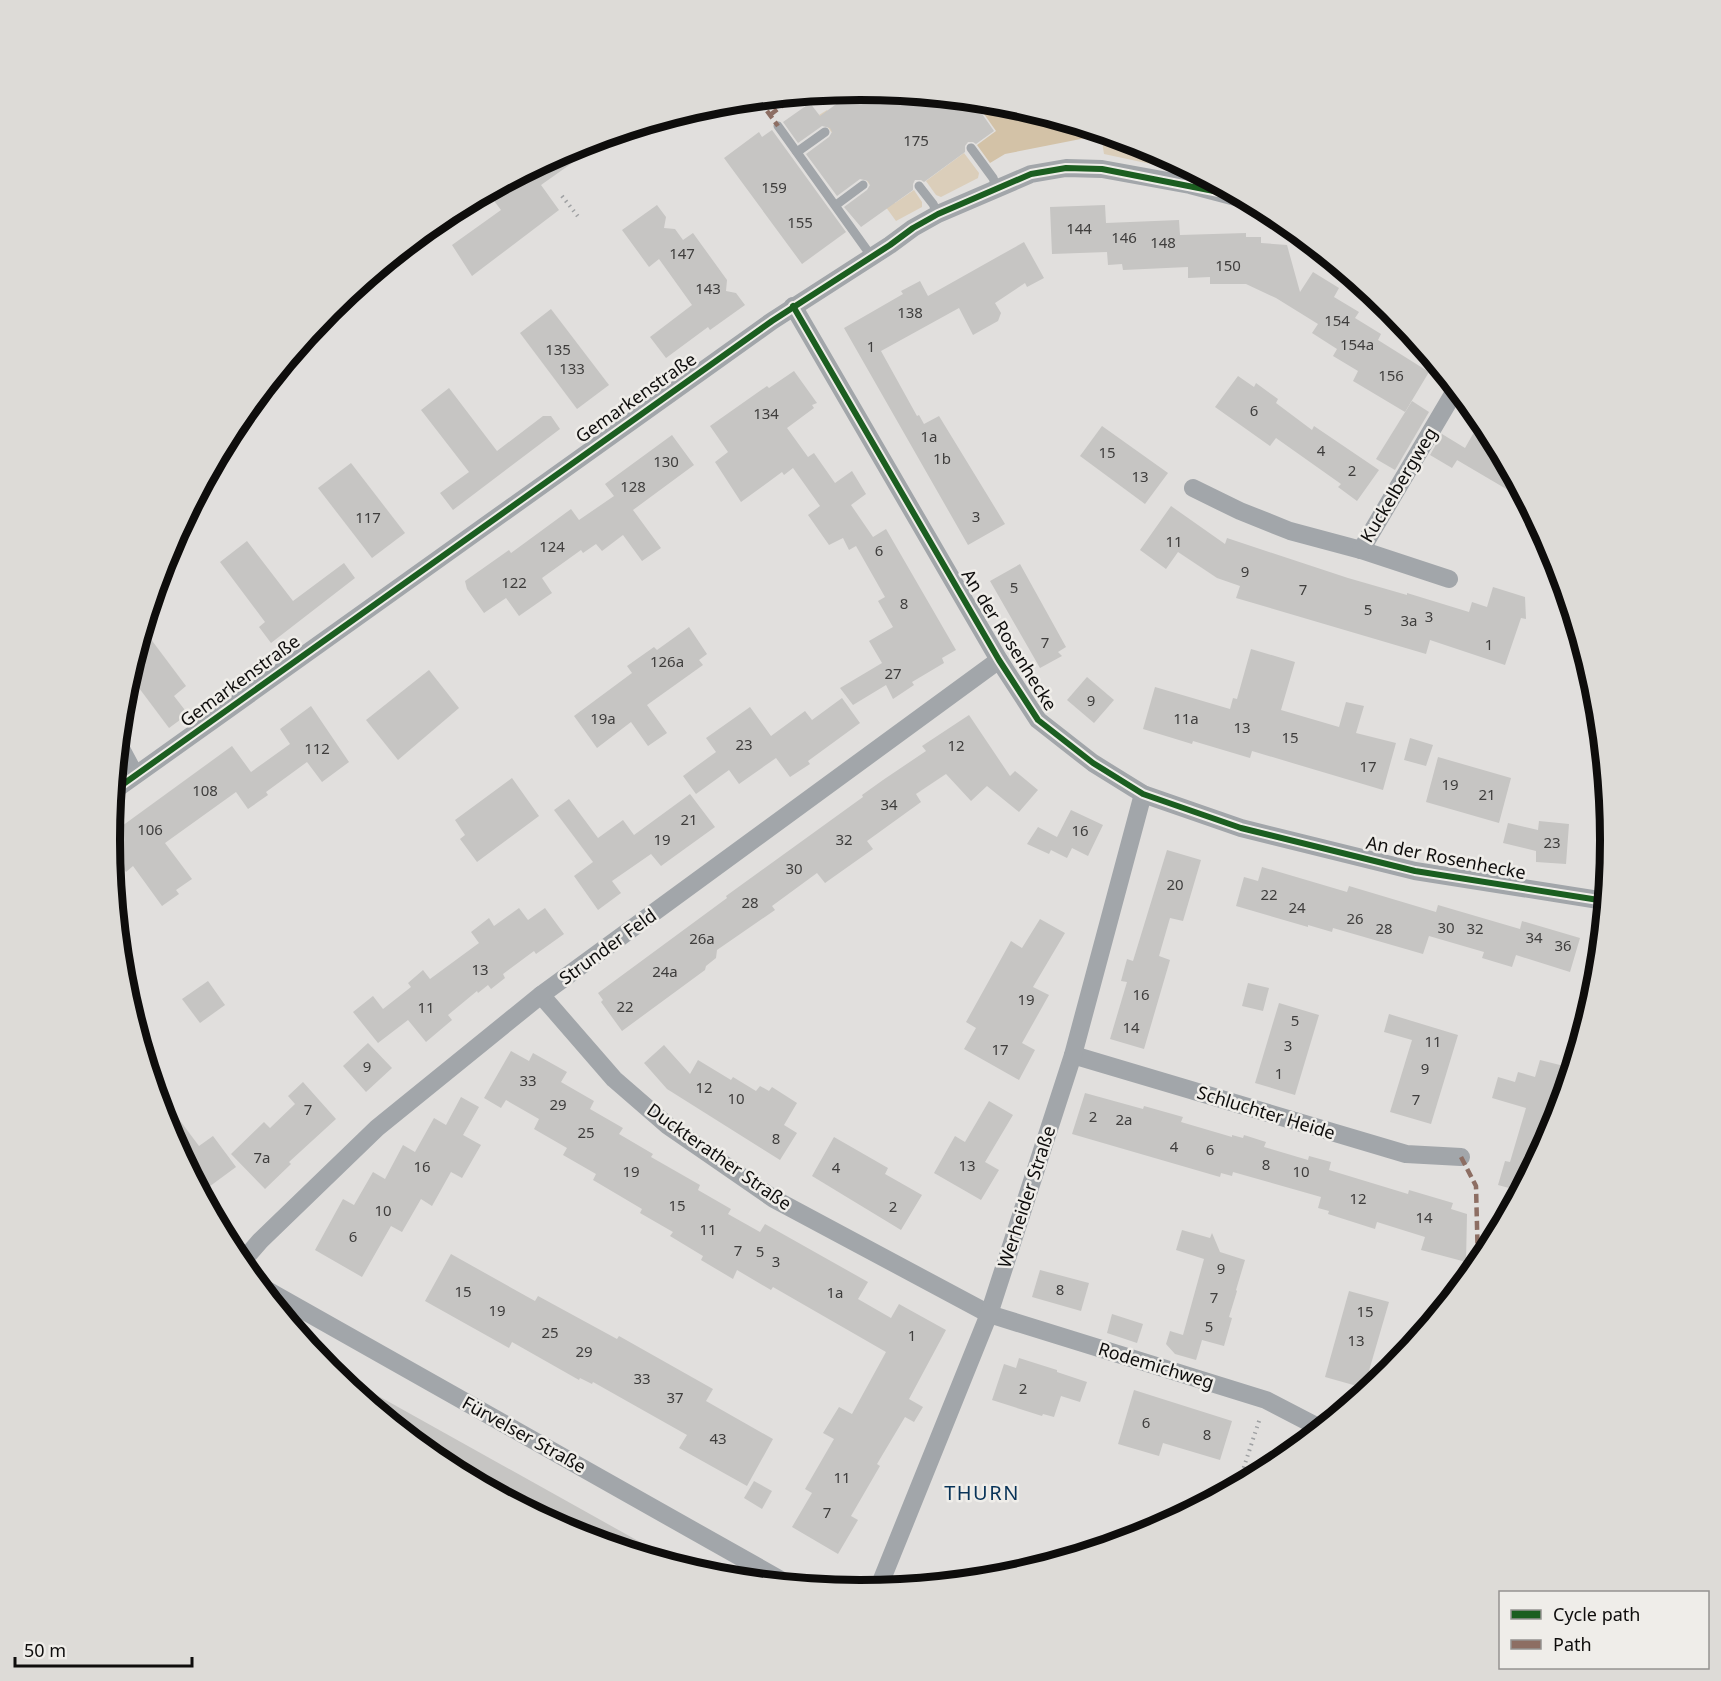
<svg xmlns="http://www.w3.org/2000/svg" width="1721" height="1681" viewBox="0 0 1721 1681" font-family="'Noto Sans',sans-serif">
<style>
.green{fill:#dbceba}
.forest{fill:#d3c2a7}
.building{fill:#c6c5c3}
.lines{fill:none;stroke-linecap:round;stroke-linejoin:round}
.path{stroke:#9ea0a2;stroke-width:4;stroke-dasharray:1.5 4.5;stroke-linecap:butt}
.service{stroke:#a2a6aa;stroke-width:9}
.minor{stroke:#a2a6aa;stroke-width:18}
.tram{stroke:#a7a8aa;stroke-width:1.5}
.quiet{stroke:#8d6e63;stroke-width:4.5;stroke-dasharray:9 4.5;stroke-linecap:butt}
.cycleway-casing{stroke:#efede9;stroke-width:10}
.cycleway{stroke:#1b5e20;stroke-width:6}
.labels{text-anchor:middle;stroke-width:5;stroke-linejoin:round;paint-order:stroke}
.number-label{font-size:15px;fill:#3f3e3d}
.street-label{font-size:18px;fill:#0e0d0c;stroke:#efede9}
.neighbourhood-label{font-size:20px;letter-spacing:1.5px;fill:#083358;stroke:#efede9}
.rim{fill:none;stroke:#0e0d0c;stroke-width:8}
</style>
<rect width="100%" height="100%" fill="#e1dfdd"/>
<g class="green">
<path d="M827,110L895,203L914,190L922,202V207L896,221L819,115Z"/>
<path d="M1101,135L1148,147L1174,169L1104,154Z"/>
<path d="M964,153L979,173L978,178L941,197L936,195L926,181Z"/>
</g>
<path class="forest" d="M975,101L1007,104L1118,138L1101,135L1005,154L990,163L977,145L996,131Z"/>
<g class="building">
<path d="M861,90L973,101L994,131L976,144L973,142H968L965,146V152L924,182L921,180H915L913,184V190L861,227L844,207L867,190L870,185L868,181L860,179L837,196L806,154L829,137L832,132L830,128L822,126L798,143L783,122L810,103L820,116L854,91Z"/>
<path d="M772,130L846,232L802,264L724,158L759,132L762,137Z"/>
<path d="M576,146L582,156L541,185L559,210L472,276L452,245L501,210L488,193Z"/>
<path d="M657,205L666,217L664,228L675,229L683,240L693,233L727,280L726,291L736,293L745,305L710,330L708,327L666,358L650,337L692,305L659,259L649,267L622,230Z"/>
<path d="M1105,205L1106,223L1179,220L1180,235L1246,233V237H1261V243L1287,245L1300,292L1313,272L1339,288L1334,297L1359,312L1355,318L1381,334L1378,340L1429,372L1405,412L1353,381L1358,371L1333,356L1337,349L1312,333L1318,324L1276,298L1246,284H1210V277L1188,278V267L1123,270L1122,264L1108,265L1107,252L1052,254L1050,207Z"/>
<path d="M1024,242L1044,278L1027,287L1025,283L995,303L1001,313L998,321L973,335L959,308L881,351L917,416L919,415L924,424L939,416L1005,524L968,545L844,328L903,294L901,291L920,281L928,296Z"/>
<path d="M551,309L609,385L577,409L520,333Z"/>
<path d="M794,371L817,403L812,405L814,408L787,428L808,457L814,453L835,483L852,471L866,494L851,505L873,537L886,529L956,650L942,658L944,663L912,682L914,685L893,699L886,685L853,705L840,688L882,663L869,641L893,627L878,601L885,597L856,546L849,550L843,538L829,545L808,515L820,506L793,468L784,475L782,472L741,502L715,462L728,452L710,426L767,386L769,388Z"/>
<path d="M1238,376L1254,387L1256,383L1278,399L1276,403L1312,430L1314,426L1379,470L1357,501L1338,487L1341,484L1276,438L1270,446L1215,407Z"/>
<path d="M449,388L497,451L543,416H551L560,429L453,510L440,493L469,472L421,410Z"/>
<path d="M1412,401L1429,412L1395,470L1376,459Z"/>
<path d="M1481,420L1485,424L1525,500L1457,460L1463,451L1452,468L1430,455L1442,434L1465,448Z"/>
<path d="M1102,426L1168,473L1145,504L1080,456Z"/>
<path d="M672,435L694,465L633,510L661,548L642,561L623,535L602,551L596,544L583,553L581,550L542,578L552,593L519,616L506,598L484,613L467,589L465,581L509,550L511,553L571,509L579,520L614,496L605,484Z"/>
<path d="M351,463L405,533L372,558L318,488Z"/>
<path d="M1171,506L1225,544L1227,538L1348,578L1407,595V593L1469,612L1472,602L1487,607L1493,587L1525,597L1526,619L1521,618L1505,665L1430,640L1426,654L1236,598L1240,586L1217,578L1178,552L1166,569L1140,550Z"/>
<path d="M247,541L293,601L344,563L355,578L271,643L259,627L265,622L220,562Z"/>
<path d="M1020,564L1066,647L1058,652L1062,656L1040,668L990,581Z"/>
<path d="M689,627L707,654L699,660L703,665L647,705L667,733L648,746L631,722L597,748L574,716L632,673L627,666L654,647L657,650Z"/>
<path d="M144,630L186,686L174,696L188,714L169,728L130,676Z"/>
<path d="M1251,649L1295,662L1281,710L1339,727L1346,702L1364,706L1356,733L1396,743L1383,790L1252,751L1250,758L1193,741L1192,744L1143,729L1155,687L1230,709L1233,698L1237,699Z"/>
<path d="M429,670L459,708L398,760L366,720Z"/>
<path d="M1087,677L1114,700L1094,723L1067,700Z"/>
<path d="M842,698L860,723L808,761L810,764L790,777L776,758L739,784L729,770L696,794L683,776L716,752L706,738L750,707L771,736L805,711L812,720Z"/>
<path d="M311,706L349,762L322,782L307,762L266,792L268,795L248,809L236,792L165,843L192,879L176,890L179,894L162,906L133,866L126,872L111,852V834L232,746L251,772L290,744L280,729Z"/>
<path d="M969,715L1010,776L1015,771L1038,790L1019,812L987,786L971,801L946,774L916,794L921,802L867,841L873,849L825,883L817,873L772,906L775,910L717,950L716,958L706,966L705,970L622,1031L601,1002L603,1000L598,993L727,898L726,896L863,797L862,795L883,780L926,751L922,746Z"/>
<path d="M1410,738L1433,745L1426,766L1404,760Z"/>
<path d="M1438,757L1511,778L1499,823L1426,802Z"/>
<path d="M512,778L539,816L477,862L460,839L465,835L455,820Z"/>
<path d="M690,794L715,827L661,866L651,854L612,881L621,893L598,910L574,876L593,862L554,810L569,799L598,838L623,820L634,835Z"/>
<path d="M1071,810L1103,825L1088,856L1072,848L1067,858L1051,850L1049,854L1027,844L1038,827L1057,837Z"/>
<path d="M1539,821L1569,824L1566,864L1536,862V851L1503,843L1508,823L1538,830Z"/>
<path d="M1167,850L1201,860L1183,921L1170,918L1159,956L1170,960L1144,1049L1110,1039L1127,982L1121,981L1127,959L1133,961Z"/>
<path d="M1262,867L1347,892L1349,886L1436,912L1438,905L1520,929L1522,921L1580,938L1570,972L1516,955L1512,967L1482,958L1484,952L1429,936L1423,954L1333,928L1332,932L1308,925V927L1236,906L1244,877L1258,881Z"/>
<path d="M519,908L528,920L545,908L564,934L536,954L534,951L503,974L505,978L491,989L488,985L478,993L477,991L448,1015L452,1020L426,1042L408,1020L378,1043L353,1012L373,996L383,1009L411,987L408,983L423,970L430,979L479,943L471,932L489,918L494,926Z"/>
<path d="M1040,919L1065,933L1033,987L1049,995L1022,1043L1035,1050L1019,1080L964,1049L976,1028L966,1022L1011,941L1022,948Z"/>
<path d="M208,981L225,1005L200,1023L182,999Z"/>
<path d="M1248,983L1269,988L1263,1011L1242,1006Z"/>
<path d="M1279,1003L1319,1015L1295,1095L1255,1083Z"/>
<path d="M1389,1014L1458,1035L1431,1124L1390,1112L1412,1040L1384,1032Z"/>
<path d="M368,1043L392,1068L366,1092L343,1066Z"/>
<path d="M664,1045L690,1074L698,1060L731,1080L733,1077L756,1091L760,1086L769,1091L772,1087L797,1103L784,1125L797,1133L780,1160L667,1089L644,1063Z"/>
<path d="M511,1051L529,1061L533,1053L567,1072L561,1082L594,1101L590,1109L623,1128L619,1134L653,1154L651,1157L700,1185L698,1190L731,1209L728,1214L760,1232L765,1224L868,1282L858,1299L891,1318L899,1304L946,1330L909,1399L923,1407L914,1422L905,1417L877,1464L880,1466L851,1516L858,1520L838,1554L792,1527L812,1493L805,1489L834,1439L823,1433L839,1407L852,1414L886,1352L773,1287L771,1290L737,1270L733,1279L701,1260L703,1256L670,1236L673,1232L640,1213L642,1209L593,1180L596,1174L563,1155L567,1148L534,1129L539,1119L506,1100L501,1108L484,1098Z"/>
<path d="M1540,1060L1564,1066L1561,1074L1570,1076L1563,1096L1556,1094L1544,1135L1549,1137L1520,1191L1498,1185L1505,1161L1510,1162L1526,1108L1492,1098L1498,1077L1515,1082L1518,1072L1535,1077Z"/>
<path d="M303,1082L336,1119L289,1162L291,1164L265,1189L231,1154L264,1122L270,1128L295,1104L288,1096Z"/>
<path d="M1085,1093L1143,1109L1144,1106L1183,1117L1181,1122L1232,1137V1135L1243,1138L1244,1135L1266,1142L1264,1147L1308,1160L1309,1156L1331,1162L1329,1170L1408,1194L1409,1190L1453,1203L1451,1209L1467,1214L1466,1262L1421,1250L1425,1237L1377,1222L1375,1229L1328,1214L1329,1211L1318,1208L1321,1197L1233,1172L1232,1176L1221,1173L1220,1177L1072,1134Z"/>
<path d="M461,1097L479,1107L463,1135L481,1145L462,1178L451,1172L432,1206L421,1199L402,1232L391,1226L362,1277L315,1250L343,1199L354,1205L373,1172L385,1179L403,1145L415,1152L434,1118L446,1125Z"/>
<path d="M989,1101L1013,1115L985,1162L999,1170L981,1200L934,1173L955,1136L965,1142Z"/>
<path d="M166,1102L199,1146L213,1136L236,1167L202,1192L167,1127L160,1105Z"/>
<path d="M834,1137L888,1168L885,1174L922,1195L901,1230L812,1176Z"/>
<path d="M1182,1230L1210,1238L1212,1233L1220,1252L1245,1260L1236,1290L1237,1291L1229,1317L1232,1318L1224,1346L1202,1340L1196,1360L1175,1354L1166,1344L1170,1331L1183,1335L1204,1259L1176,1250Z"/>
<path d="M451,1254L535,1301L538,1296L617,1339L619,1336L713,1389L706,1401L773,1439L747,1486L679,1448L687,1435L593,1382L592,1384L580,1378L579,1380L512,1342L509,1348L425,1301Z"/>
<path d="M1040,1270L1089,1283L1081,1311L1032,1297Z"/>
<path d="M1349,1291L1389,1302L1364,1388L1325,1377Z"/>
<path d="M1112,1314L1143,1324L1137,1343L1107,1333Z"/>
<path d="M1019,1358L1057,1370V1372L1087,1382L1080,1402L1061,1396L1054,1417L1043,1414L1042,1416L992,1400L1004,1364L1016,1368Z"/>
<path d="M1134,1390L1232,1421L1220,1460L1163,1443L1159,1456L1118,1444Z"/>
<path d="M373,1393L649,1547L645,1556L573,1534L443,1464L367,1402Z"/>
<path d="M754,1481L772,1491L762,1509L744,1498Z"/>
</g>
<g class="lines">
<g class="path">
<path d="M562,196L580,219"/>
<path d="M1238,1485L1260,1418"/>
</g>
<g class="service">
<path d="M778,126L872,257"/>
<path d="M971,148L993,178L997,188"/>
<path d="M797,152L825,132"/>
<path d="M919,186L933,204L938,214"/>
<path d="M836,205L863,185"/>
</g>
<g class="minor">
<path d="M793,306L999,660L1038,720L1093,763L1143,794L1241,828L1415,871L1605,901"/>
<path d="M1193,488L1240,511L1290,531L1361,550L1449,579"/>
<path d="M1361,550L1456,389"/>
<path d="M119,745L135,775"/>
<path d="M115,790L772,321L890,245L913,228L938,214L1031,174L1066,168L1102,169L1190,185L1247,200"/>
<path d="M541,995L614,1079L667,1125L774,1199L989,1314L1266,1400L1318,1427"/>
<path d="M1073,1055L1406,1154L1461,1157"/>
<path d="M241,1263L260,1241L377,1128L541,995L999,660"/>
<path d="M260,1286L788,1584"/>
<path d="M878,1589L989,1314L1073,1055L1143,794"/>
</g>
<path class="tram" d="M217,460L276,375"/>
<g class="quiet">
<path d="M847,91L849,94"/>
<path d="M759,100L778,126"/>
<path d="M770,115L795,96"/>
<path d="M1461,1157L1476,1186L1478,1265"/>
<path d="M1318,1427L1327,1424"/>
</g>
<g class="cycleway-casing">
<g id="cycleway">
<path d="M793,306L999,660L1038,720L1093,763L1143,794L1241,828L1415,871L1605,901"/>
<path d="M115,790L772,321L890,245L913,228L938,214L1031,174L1066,168L1102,169L1224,193L1225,189"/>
</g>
</g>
<use href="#cycleway" class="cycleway"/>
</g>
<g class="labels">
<g class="number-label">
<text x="916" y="146">175</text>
<text x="774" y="193">159</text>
<text x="800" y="228">155</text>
<text x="1079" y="234">144</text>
<text x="1124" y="243">146</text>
<text x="1163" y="248">148</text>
<text x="682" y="259">147</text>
<text x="1228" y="271">150</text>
<text x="708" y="294">143</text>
<text x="910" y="318">138</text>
<text x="1337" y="326">154</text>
<text x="1357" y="350">154a</text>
<text x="871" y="352">1</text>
<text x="558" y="355">135</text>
<text x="572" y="374">133</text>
<text x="1391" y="381">156</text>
<text x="1254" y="416">6</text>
<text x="766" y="419">134</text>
<text x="929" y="442">1a</text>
<text x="1321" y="456">4</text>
<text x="1107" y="458">15</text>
<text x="942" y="464">1b</text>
<text x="666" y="467">130</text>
<text x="1352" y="476">2</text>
<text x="1140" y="482">13</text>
<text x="633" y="492">128</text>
<text x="976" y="522">3</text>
<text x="368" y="523">117</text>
<text x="1174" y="547">11</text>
<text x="552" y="552">124</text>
<text x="879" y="556">6</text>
<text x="1245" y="577">9</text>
<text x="514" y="588">122</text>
<text x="1014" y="593">5</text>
<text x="1303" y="595">7</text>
<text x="904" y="609">8</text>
<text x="1368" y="615">5</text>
<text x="1429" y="622">3</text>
<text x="1409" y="626">3a</text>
<text x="1045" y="648">7</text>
<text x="1489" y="650">1</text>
<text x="667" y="667">126a</text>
<text x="893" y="679">27</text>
<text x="1091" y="706">9</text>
<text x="603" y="724">19a</text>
<text x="1186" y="724">11a</text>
<text x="1242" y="733">13</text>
<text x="1290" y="743">15</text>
<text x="744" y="750">23</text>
<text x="956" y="751">12</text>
<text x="317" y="754">112</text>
<text x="1368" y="772">17</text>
<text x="1450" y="790">19</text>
<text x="205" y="796">108</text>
<text x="1487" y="800">21</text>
<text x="889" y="810">34</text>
<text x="689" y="825">21</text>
<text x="150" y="835">106</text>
<text x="1080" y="836">16</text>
<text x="662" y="845">19</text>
<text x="844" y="845">32</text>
<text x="1552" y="848">23</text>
<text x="794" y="874">30</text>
<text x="1175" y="890">20</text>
<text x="1269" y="900">22</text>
<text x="750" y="908">28</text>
<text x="1297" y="913">24</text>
<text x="1355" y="924">26</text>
<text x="1446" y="933">30</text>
<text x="1384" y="934">28</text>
<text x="1475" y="934">32</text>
<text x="1534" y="943">34</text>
<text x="702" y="944">26a</text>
<text x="1563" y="951">36</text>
<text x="480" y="975">13</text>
<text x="665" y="977">24a</text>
<text x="1141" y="1000">16</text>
<text x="1026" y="1005">19</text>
<text x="625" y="1012">22</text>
<text x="426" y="1013">11</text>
<text x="1295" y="1026">5</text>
<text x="1131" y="1033">14</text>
<text x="1433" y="1047">11</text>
<text x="1288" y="1051">3</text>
<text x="1000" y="1055">17</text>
<text x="367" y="1072">9</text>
<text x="1425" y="1074">9</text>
<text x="1279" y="1079">1</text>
<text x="528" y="1086">33</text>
<text x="704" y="1093">12</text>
<text x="736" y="1104">10</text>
<text x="1416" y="1105">7</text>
<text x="558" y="1110">29</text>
<text x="308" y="1115">7</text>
<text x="1093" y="1122">2</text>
<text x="1124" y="1125">2a</text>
<text x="586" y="1138">25</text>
<text x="776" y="1144">8</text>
<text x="1174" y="1152">4</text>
<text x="1210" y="1155">6</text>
<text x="262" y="1163">7a</text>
<text x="1266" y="1170">8</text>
<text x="967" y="1171">13</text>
<text x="422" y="1172">16</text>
<text x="836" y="1173">4</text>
<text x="631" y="1177">19</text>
<text x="1301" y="1177">10</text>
<text x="1358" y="1204">12</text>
<text x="677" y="1211">15</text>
<text x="893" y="1212">2</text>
<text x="383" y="1216">10</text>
<text x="1424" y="1223">14</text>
<text x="708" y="1235">11</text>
<text x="353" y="1242">6</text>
<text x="738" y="1256">7</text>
<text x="760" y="1257">5</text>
<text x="776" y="1267">3</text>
<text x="1221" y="1274">9</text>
<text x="1060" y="1295">8</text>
<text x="463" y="1297">15</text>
<text x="835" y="1298">1a</text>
<text x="1214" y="1303">7</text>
<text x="497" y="1316">19</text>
<text x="1365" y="1317">15</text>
<text x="1209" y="1332">5</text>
<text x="550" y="1338">25</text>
<text x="912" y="1341">1</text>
<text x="1356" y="1346">13</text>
<text x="584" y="1357">29</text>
<text x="642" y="1384">33</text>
<text x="1023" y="1394">2</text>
<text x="675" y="1403">37</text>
<text x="1146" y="1428">6</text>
<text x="1207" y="1440">8</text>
<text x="718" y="1444">43</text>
<text x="842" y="1483">11</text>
<text x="827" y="1518">7</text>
</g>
<g class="street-label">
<text transform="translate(636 398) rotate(-35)" y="6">Gemarkenstraße</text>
<text transform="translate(1399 485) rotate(-59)" y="6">Kuckelbergweg</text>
<text transform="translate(1009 640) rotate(58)" y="6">An der Rosenhecke</text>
<text transform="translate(240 681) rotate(-36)" y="6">Gemarkenstraße</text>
<text transform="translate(1446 858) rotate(11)" y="6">An der Rosenhecke</text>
<text transform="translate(608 947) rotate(-36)" y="6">Strunder Feld</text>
<text transform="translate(1266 1113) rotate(17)" y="6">Schluchter Heide</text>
<text transform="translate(719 1157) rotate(35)" y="6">Duckterather Straße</text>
<text transform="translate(1027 1197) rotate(-72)" y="6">Werheider Straße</text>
<text transform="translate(1156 1366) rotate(17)" y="6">Rodemichweg</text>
<text transform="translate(524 1435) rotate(29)" y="6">Fürvelser Straße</text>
</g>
<g class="neighbourhood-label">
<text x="982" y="1500">THURN</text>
</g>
</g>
<path d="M0 0H1721V1681H0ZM120 840a740 740 0 1 1 1480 0a740 740 0 1 1-1480 0Z" fill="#dddbd7" fill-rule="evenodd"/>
<path class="rim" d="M120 840a740 740 0 1 1 1480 0a740 740 0 1 1-1480 0Z"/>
<rect x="1499" y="1591" width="210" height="78" fill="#efede9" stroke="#959391" stroke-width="1.5"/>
<rect x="1511" y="1610" width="30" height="9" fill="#1b5e20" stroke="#959391" stroke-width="1.5"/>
<text x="1553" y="1621" font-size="18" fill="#0e0d0c">Cycle path</text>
<rect x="1511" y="1640" width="30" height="9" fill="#8d6e63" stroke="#959391" stroke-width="1.5"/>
<text x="1553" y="1651" font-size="18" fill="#0e0d0c">Path</text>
<path d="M15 1657v9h177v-9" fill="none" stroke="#0e0d0c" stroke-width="3"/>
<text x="24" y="1657" font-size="18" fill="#0e0d0c" stroke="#efede9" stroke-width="4.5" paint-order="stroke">50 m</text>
</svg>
